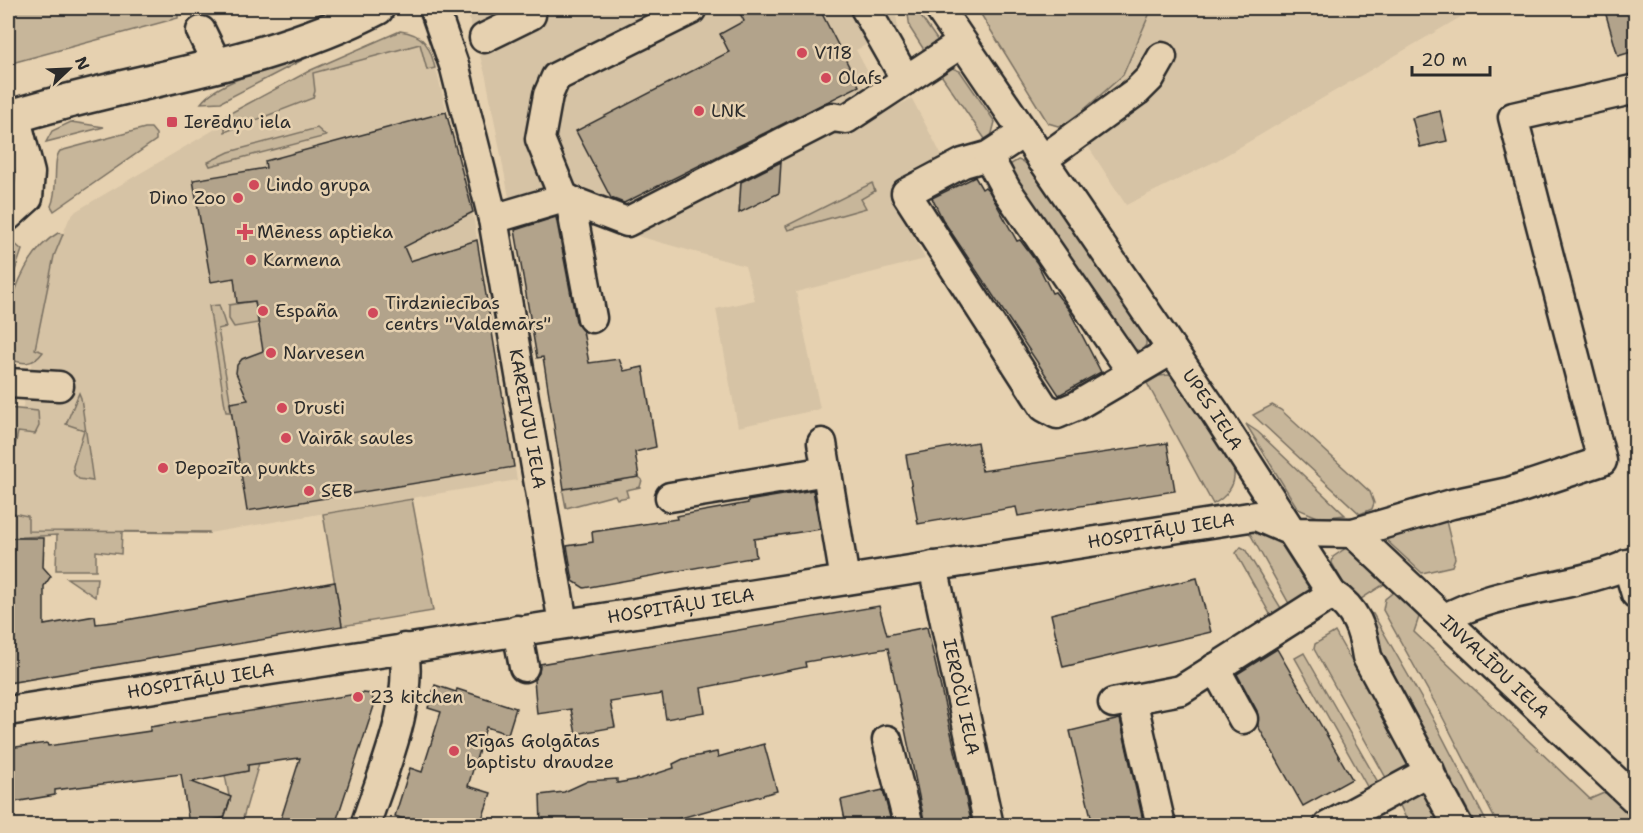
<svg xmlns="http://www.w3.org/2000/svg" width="1643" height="833" viewBox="0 0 1643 833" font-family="'Shantell Sans',sans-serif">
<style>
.built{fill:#d6c3a5}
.green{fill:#c7b69a;stroke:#797062;stroke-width:1.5}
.building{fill:#b2a38b;stroke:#2b2b2b;stroke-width:1.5}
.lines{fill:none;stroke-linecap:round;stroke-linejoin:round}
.minor-casing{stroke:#2b2b2b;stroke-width:33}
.major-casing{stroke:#2b2b2b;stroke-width:38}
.minor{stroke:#e6d1b0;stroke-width:28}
.major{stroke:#e6d1b0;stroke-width:33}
.poi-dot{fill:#d1495b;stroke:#e6d1b0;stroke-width:2}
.labels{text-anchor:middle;stroke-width:5;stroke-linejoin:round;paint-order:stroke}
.poi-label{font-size:18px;fill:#2b2b2b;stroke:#e6d1b0;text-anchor:start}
.street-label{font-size:18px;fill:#2b2b2b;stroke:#e6d1b0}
</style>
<rect width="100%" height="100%" fill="#e6d1b0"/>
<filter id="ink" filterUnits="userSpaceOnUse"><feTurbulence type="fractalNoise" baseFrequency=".0167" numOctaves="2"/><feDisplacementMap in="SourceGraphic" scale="12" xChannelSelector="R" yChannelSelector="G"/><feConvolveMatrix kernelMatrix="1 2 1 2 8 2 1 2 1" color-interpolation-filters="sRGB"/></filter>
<g filter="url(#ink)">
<g class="built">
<path d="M197,8H246L209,18Z"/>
<path d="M474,8H895L898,28L856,50L870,76L862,81L876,115L912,99L942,156L907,173L910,181L891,191L925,259L796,292L820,409L738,427L716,309L755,300L745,266L562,215L515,229L486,77L467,11Z"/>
<path d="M999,8H1476L1216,161L1126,205Z"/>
<path d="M400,31L421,37L431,50L472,209L517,480L209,533L122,532L8,538V479L54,256L69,219L76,211L217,128L215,121L311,70Z"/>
</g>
<g class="green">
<path d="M8,8H170L178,13V18L8,64Z"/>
<path d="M907,8H915L938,41V48L926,53L910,28Z"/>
<path d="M977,8H1152L1123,75L1068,124L1058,126L1048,123Z"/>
<path d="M400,31C424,34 430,46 435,68L427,70L420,44L313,73L315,91L313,98L225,132V116L311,70Z"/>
<path d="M308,57L221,102L201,103C219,79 280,66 308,57Z"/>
<path d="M952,68L960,71L995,122L991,137L985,139L939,72Z"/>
<path d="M71,122L104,127L46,142L52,131Z"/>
<path d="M145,128H151L156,134V140L54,211L51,206C59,189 52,160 60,151Z"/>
<path d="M317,128L326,136L210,166L208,162L229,152Z"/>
<path d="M1018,160L1026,163L1146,336V345L1141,351L1128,348L1010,170L1011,164Z"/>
<path d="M872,183L875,191L861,199L866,208L788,230L786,226Z"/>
<path d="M58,233L63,234L54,256L35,349L43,352C33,366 23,364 8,359C7,345 5,330 8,316C15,285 30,249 58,233Z"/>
<path d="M14,243L22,250L8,291V246Z"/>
<path d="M255,301L258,323L234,327L229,319V305Z"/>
<path d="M219,305L226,327L218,329L232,412H226L209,306Z"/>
<path d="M1169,375L1178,380C1190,399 1231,451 1234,471C1236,486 1225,498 1213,504L1147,383L1159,376Z"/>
<path d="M79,393L81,398L93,481L79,479L74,474L73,466L84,430L66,424Z"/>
<path d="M1272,405L1281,410L1370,492L1374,503L1372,509L1360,514L1253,415Z"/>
<path d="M8,408L38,411L39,426L35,434L18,432L8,479Z"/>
<path d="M1246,424L1258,432L1345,515L1320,518L1298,509Z"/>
<path d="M639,477L642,480L640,487L626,490L628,497L617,499L615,495L566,508L563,492L564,489Z"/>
<path d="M412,499L433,611L342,626L323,514Z"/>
<path d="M8,512L28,516V531L209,532V533L122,532L121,554L96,551V570H56L57,535L8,538Z"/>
<path d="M1446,521L1455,558L1452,566L1422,573L1383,537Z"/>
<path d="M1248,530L1266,531L1277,538L1311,591L1291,607Z"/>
<path d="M1241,547L1245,549L1281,608L1278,616L1270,614L1236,553Z"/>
<path d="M1346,548L1354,552L1386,583L1355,603L1332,563L1333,557Z"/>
<path d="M67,578H97L95,597Z"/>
<path d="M1395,591L1420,614L1414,632L1590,799L1611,790L1635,815V825H1498L1440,712L1383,610L1385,599Z"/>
<path d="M1366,612L1373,614L1431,715L1488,825H1476L1361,613Z"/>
<path d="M1335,632L1413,770L1389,783L1314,649L1315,644Z"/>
<path d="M1304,653L1379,784L1369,790L1295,658Z"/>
<path d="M259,763L241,825L185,826L224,818L230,801L225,775L248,771V764Z"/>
<path d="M1421,787L1441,825H1409L1397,799Z"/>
</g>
<g class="building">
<path d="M737,8H819L859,86L624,203L611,198L576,131L729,52L720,34L744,21Z"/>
<path d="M1604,8H1635V51L1618,56Z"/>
<path d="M1440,111L1447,141L1420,147L1412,118Z"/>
<path d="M446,112L473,212L404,247L410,261L477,240L514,467L247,511L230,403L248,400L236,373L237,365L242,359L263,351L255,301L237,303L234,278L211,282L193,180L266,168L265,161Z"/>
<path d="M781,162L779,193L739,213L741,182Z"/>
<path d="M975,177L982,189L985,187L989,191L1017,241L1020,240L1037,263L1052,293L1055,292L1069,310L1101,372L1059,395L943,220L932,198Z"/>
<path d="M556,217L576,321L583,331L589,363L619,359L624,371L643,367L656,447L635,452L639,477L564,489L543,357L537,358L515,230Z"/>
<path d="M977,442L982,471L1167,443L1175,491L1018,516L1016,507L918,524L906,455Z"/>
<path d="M813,490L820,529L754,539L756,557L584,588L573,581L567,546L593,542L592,532L677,519L676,516L748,503V501Z"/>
<path d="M8,538H44L43,567L51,576L44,586V625L95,616L96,624L121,621L335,582L342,626L8,683Z"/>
<path d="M1197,578L1211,632L1063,667L1051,614Z"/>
<path d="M879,606L887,635L927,627L972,825H925L888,648L805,662L806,667L701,688L705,712L666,719L662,694L610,702L615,727L576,734L571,709L537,714L534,680L539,673L540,664Z"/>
<path d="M1277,649L1352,779L1303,806L1258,726L1257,711L1237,674Z"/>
<path d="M435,685L456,692L457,689L516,708L508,734L486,727L468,786L491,793L480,825H405L406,820L395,816L410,768L422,772L441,712L428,708Z"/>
<path d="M363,693L372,694L374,706L335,825H279L300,758L248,765V771L192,782L231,797L224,818L189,824L181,774L55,790V795L8,803V748L47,743L48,746L150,731V727Z"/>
<path d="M1120,719L1144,825H1093L1070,731Z"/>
<path d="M764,744L777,791L656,825H541L540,795L564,792L588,781L617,779V783L640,779L674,768L673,764L683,759L717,752L718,757Z"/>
<path d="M883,790L892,825H846L841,800Z"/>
</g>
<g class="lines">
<g class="minor-casing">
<g id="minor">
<path id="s1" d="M434,8L455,68L493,219L563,623"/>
<path d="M865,8L906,80"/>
<path id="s2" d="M939,8L1216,414L1332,594C1356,609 1363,630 1367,657L1458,826"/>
<path d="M201,31L217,64"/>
<path d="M484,38L531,15"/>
<path d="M1023,133L988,156L963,163L906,193L1044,407L1057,414L1076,406L1172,350"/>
<path d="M988,156L1006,189L1132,372"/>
<path d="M1042,160L1137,91L1150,78L1162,57"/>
<path d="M564,198L540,139L548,95L556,77L691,10"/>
<path d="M570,200L592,318"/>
<path d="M8,216L28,198L30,173L15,115"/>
<path d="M493,219L564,198L627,222L832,117L846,119L962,43"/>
<path d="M8,383L59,386"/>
<path d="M822,443L845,580"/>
<path d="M670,497L827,471"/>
<path id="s3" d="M1353,533L1636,800"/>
<path d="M1627,564L1636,594"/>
<path id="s4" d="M933,566L989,826"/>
<path d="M1444,619C1502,586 1576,590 1636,561"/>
<path d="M517,630L524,667"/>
<path d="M1215,668L1243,719"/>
<path d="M1132,699L1160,821"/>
<path d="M1113,703L1181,690L1332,594"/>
<path id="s5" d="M8,711L1256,516L1293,532L1353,533L1452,504L1509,492L1602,461L1513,117L1636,89"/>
<path d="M887,740L909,826"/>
<path d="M365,826C383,770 413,707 404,648"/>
<path d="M1328,826L1430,771"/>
</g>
</g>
<g class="major-casing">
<path id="major" d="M8,118C129,79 263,68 377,8"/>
</g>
<use href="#minor" class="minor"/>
<use href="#major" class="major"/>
</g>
</g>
<g class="poi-dot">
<circle cx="802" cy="53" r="6"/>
<circle cx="826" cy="78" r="6"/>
<circle cx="699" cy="111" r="6"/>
<rect x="166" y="116" width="12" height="12" rx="3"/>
<circle cx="254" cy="185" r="6"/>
<circle cx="238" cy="198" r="6"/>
<path d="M242 223h6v6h6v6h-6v6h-6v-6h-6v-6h6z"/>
<circle cx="251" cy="260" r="6"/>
<circle cx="263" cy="311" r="6"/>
<circle cx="373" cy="313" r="6"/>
<circle cx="271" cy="353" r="6"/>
<circle cx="282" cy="408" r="6"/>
<circle cx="286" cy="438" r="6"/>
<circle cx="163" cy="468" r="6"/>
<circle cx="309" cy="491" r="6"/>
<circle cx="358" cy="697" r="6"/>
<circle cx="454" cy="751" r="6"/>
</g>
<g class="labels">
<g class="poi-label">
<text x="814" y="59">V118</text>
<text x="838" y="84">Olafs</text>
<text x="711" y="117">LNK</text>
<text x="184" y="128">Ierēdņu iela</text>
<text x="266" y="191">Lindo grupa</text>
<text x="226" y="204" text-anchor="end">Dino Zoo</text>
<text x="257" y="238">Mēness aptieka</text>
<text x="263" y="266">Karmena</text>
<text x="385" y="309">Tirdzniecības<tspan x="385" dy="21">centrs "Valdemārs"</tspan></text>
<text x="275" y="317">España</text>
<text x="283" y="359">Narvesen</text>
<text x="294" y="414">Drusti</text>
<text x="298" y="444">Vairāk saules</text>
<text x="175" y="474">Depozīta punkts</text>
<text x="321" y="497">SEB</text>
<text x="370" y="703">23 kitchen</text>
<text x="466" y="747">Rīgas Golgātas<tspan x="466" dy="21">baptistu draudze</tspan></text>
</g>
<g class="street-label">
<text dy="6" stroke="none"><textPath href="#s2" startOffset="486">UPES IELA</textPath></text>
<text dy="6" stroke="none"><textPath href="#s1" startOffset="422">KAREIVJU IELA</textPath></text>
<text dy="6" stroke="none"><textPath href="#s5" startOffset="1167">HOSPITĀĻU IELA</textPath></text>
<text dy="6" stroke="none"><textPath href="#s5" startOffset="681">HOSPITĀĻU IELA</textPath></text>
<text dy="6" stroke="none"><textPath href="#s3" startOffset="195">INVALĪDU IELA</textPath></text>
<text dy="6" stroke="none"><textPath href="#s5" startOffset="195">HOSPITĀĻU IELA</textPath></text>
<text dy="6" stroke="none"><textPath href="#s4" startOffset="134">IEROČU IELA</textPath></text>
</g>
</g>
<rect width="1643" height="833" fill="none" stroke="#e6d1b0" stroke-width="30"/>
<rect x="15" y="15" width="1613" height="803" fill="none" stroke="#2b2b2b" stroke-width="2" filter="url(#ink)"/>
<g transform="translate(69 69) rotate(67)" stroke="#e6d1b0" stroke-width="4.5" paint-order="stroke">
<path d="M0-4.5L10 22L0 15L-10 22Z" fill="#2b2b2b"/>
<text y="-9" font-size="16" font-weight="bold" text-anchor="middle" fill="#2b2b2b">N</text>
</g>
<path d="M1412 66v9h78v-9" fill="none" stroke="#2b2b2b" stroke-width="3"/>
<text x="1421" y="66" font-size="18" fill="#2b2b2b" stroke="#e6d1b0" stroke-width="4.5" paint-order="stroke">20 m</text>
</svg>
